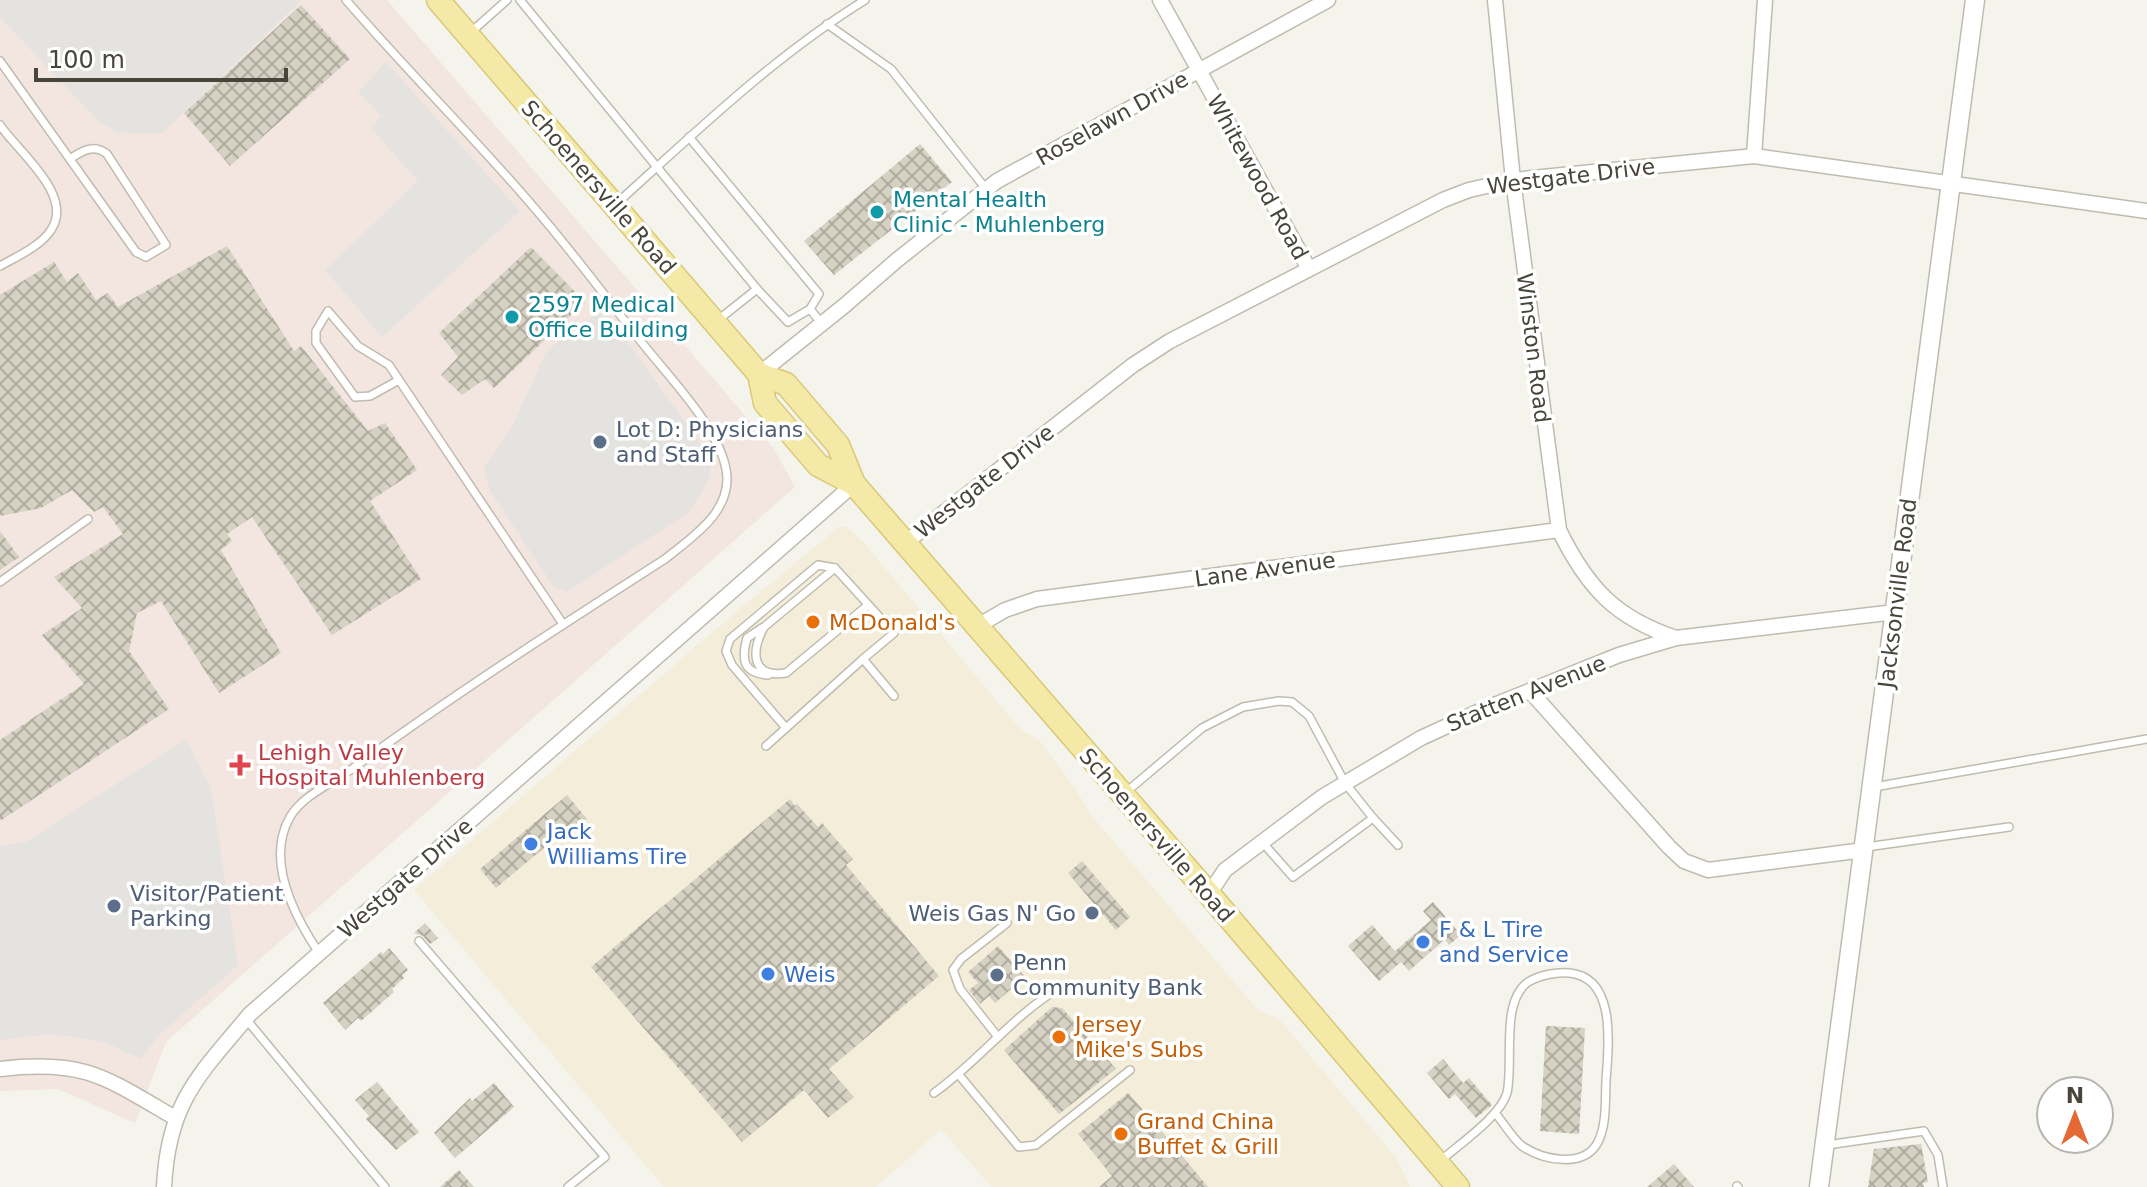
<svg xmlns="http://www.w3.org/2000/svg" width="2147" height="1187" viewBox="0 0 2147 1187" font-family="'DejaVu Sans',sans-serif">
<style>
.commercial{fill:#f3edda}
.medical{fill:#f3e6e1}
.parking{fill:#e4e3e0}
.building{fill:url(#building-cross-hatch)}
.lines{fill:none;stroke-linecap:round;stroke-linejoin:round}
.service-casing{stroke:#bfbcaf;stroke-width:10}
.minor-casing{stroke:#bfbcaf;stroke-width:17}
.tertiary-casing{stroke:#bfbcaf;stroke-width:21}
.primary-casing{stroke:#d8c976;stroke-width:25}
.service{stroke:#fff;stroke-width:7}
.minor{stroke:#fff;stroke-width:14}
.tertiary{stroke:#fff;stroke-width:18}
.primary{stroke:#f4e9a6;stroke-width:22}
.culture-dot{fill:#0f9aa8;stroke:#fff;stroke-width:3}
.service-dot{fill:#5c6f8a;stroke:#fff;stroke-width:3}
.food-dot{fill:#e8710a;stroke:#fff;stroke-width:3}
.health-dot{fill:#e0444e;stroke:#fff;stroke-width:3}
.shop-dot{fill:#3f7fe0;stroke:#fff;stroke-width:3}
.labels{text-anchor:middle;stroke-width:7;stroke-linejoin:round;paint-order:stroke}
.street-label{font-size:22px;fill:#48453a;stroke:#fff}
.culture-label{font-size:22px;fill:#0d838f;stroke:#fff;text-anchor:start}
.service-label{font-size:22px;fill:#4e5e75;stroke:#fff;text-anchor:start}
.food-label{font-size:22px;fill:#c56008;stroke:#fff;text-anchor:start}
.health-label{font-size:22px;fill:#be3a42;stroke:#fff;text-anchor:start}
.shop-label{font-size:22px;fill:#366cbe;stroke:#fff;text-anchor:start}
</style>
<defs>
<pattern id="building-cross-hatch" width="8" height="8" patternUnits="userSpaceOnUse" patternTransform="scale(2)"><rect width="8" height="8" fill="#d5d1c3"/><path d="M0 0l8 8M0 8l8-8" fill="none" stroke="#afab9f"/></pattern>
</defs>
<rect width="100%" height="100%" fill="#f4f3ec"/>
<path class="commercial" d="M839,527H847L864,543L1021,730L1040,741L1078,793L1090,814L1258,1010L1277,1018L1285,1026L1397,1159L1410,1187H992L941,1129L876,1187H664L414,890L737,611Z"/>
<path class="medical" d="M0,0H387L774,449L795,487L166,1042L135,1123L58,1089L0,1091Z"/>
<g class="parking">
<path d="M0,0H302L162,133L139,134L117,132L99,122L0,17Z"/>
<path d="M386,62L520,211L382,337L325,270L418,181L371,128L381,116L358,92Z"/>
<path d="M604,309L710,457L711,476L689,512L567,592L553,586L490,491L484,467L512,427L547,350Z"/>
<path d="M186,739L211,788L238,965L158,1036L141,1059L101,1041L50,1034L0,1040V846L26,842Z"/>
</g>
<g class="building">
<path d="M301,5L350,59L230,166L184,113Z"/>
<path d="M920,144L952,182L834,275L804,241Z"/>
<path d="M227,246L294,351L301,346L368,431L385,423L417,470L370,501L421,579L332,635L252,517L227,534L232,541L221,550L281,653L219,693L161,601L137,613L129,651L169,709L0,821V740L84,684L42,635L82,608L54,577L123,534L103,507L94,512L72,490L41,508L0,516V295L54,262L67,282L78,273L96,300L108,293L118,307Z"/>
<path d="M531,247L585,302L494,388L485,379L462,395L441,375L458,357L439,333Z"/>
<path d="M0,531L19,557L0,570Z"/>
<path d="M567,795L587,819L561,842L557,837L496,888L480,869Z"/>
<path d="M790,799L795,806L797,804L818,827L822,823L853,859L846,865L939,976L829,1069L854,1097L828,1118L804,1090L742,1142L591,967Z"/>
<path d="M1082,861L1130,917L1116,930L1068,873Z"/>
<path d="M1433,902L1461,935L1449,945L1445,939L1409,971L1401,962L1379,981L1348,946L1372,925L1395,951L1431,920L1423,911Z"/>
<path d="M425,923L438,938L430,944L423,936L414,933Z"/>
<path d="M998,946L1025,977L995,1003L989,996L980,1004L969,990L978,983L968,972Z"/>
<path d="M389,948L408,970L402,975L404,978L392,989L394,992L361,1021L358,1018L345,1030L323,1003L381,952L383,954Z"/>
<path d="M1052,1007L1062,1008L1116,1069L1059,1114L1004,1050Z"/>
<path d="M1546,1026L1585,1028L1579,1134L1540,1131Z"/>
<path d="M1443,1059L1463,1083L1469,1078L1492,1105L1476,1118L1455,1094L1449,1099L1427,1073Z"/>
<path d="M377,1082L419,1132L396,1150L366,1119L369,1116L355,1100Z"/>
<path d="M494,1083L514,1107L455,1158L434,1133L470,1098L472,1101Z"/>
<path d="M1128,1093L1164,1134L1208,1187H1099L1112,1176L1078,1134Z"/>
<path d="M1921,1144L1928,1182L1923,1183L1924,1187H1868L1874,1149Z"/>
<path d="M1674,1164L1694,1187H1647Z"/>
<path d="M459,1170L474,1187H440Z"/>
</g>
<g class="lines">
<g class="service-casing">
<g id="service">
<path d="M520,0L757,289L788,322L810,309"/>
<path d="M827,24L891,69L986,189"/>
<path d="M470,33L507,0"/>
<path d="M0,61L136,252L146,257L166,245L107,154C94,144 83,150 70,159"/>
<path d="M0,125C17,151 75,195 51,230C41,246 16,257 0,266"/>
<path d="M689,137L819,294L810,309L822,324"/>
<path d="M616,204C696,132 773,57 865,0"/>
<path d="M718,320L757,289"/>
<path d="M399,380L370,396L355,397L316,343V331L328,311L358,346L389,365L399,380L563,624"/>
<path d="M835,568L764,627C751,652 751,678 786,673L868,605"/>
<path d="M0,582L88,519"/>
<path d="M762,628L747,638C741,660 743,673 768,675"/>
<path d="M786,728L732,665L726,651L730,639L818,565L835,568L894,633L863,659"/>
<path d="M766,746L863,659L894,696"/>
<path d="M1874,787L2147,739"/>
<path d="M1125,793L1202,728L1243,707L1279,701L1292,702L1309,716L1345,783L1373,818L1293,877L1263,843"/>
<path d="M1373,818L1398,845"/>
<path d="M1866,847L2009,827"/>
<path d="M419,941L605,1157L568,1187"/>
<path d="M319,953C295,917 265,860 290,817C302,796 332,783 352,769C453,695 559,627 665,559C692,537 734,511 726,469C718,427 670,378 643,344C608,300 574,254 537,211C476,139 408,72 346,0"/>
<path d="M246,1019L385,1187"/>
<path d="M998,1037L960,989L953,970L961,959L1007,923"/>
<path d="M959,1075L1019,1147L1036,1145L1130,1070"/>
<path d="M934,1093C979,1061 1013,1015 1061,987"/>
<path d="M1827,1145L1924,1131L1938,1155L1943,1187"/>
<path d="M1439,1162C1458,1145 1500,1117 1507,1093C1514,1063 1500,1002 1528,982C1540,975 1556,972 1569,973C1618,977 1608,1049 1606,1081C1605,1100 1607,1124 1598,1142C1584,1169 1543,1160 1522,1146C1512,1138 1504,1123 1495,1113"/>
<path d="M1737,1186L1738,1187"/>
</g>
</g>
<g class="minor-casing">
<g id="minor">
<path d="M1160,0L1309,269"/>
<path d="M1495,0L1513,180L1559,530C1587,587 1615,618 1676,638"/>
<path d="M1754,156L1765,0"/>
<path d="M759,374L844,306L897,260L997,181L1328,0"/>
<path d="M905,543L1133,365L1170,341L1443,200L1469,190L1513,180L1754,156L2147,211"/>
<path d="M976,627L1005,610L1037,599L1559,530"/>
<path d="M1530,691L1669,847L1684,861L1708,870L1864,850"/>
<path d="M1209,894L1225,870L1322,797L1421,738L1482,710L1619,655L1676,638L1895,612"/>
<path d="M0,1069C84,1059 105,1077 175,1118"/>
<path d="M164,1187C168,1102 199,1075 250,1014L854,484"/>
</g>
</g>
<g class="tertiary-casing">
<path id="tertiary" d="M1819,1187L1975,0"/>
</g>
<g class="primary-casing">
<g id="primary">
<path d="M438,0L759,374L786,384L838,445L854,484L1209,894L1458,1187"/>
<path d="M759,374L765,403L818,465L854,484"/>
</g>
</g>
<use href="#service" class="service"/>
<use href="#minor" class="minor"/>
<use href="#tertiary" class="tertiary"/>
<use href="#primary" class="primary"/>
</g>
<g class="culture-dot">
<circle cx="877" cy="212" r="8"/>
<circle cx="512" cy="317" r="8"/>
</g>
<g class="service-dot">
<circle cx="600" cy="442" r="8"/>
<circle cx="114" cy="906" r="8"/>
<circle cx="1092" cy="913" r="8"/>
<circle cx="997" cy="975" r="8"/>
</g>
<g class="food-dot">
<circle cx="813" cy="622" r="8"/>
<circle cx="1059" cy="1037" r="8"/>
<circle cx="1121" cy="1134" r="8"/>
</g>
<path class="health-dot" d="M236 753h8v8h8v8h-8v8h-8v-8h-8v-8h8z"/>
<g class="shop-dot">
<circle cx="531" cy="844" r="8"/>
<circle cx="1423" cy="942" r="8"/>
<circle cx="768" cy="974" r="8"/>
</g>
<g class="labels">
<g class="street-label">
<text transform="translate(1112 118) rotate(-29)" y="8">Roselawn Drive</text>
<text transform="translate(1571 176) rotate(-7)" y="8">Westgate Drive</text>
<text transform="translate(1258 177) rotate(61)" y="8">Whitewood Road</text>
<text transform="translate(599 187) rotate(49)" y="8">Schoenersville Road</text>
<text transform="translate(1534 348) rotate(83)" y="8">Winston Road</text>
<text transform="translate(984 481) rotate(-38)" y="8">Westgate Drive</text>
<text transform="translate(1265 569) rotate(-8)" y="8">Lane Avenue</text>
<text transform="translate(1897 593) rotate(-83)" y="8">Jacksonville Road</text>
<text transform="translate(1526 693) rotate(-22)" y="8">Statten Avenue</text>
<text transform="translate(1157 835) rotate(49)" y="8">Schoenersville Road</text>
<text transform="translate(405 878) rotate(-41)" y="8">Westgate Drive</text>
</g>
<g class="culture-label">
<text x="893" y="207">Mental Health<tspan x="893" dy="25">Clinic - Muhlenberg</tspan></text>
<text x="528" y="312">2597 Medical<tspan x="528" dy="25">Office Building</tspan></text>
</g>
<g class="service-label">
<text x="616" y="437">Lot D: Physicians<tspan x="616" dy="25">and Staff</tspan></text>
<text x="130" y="901">Visitor/Patient<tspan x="130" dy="25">Parking</tspan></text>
<text x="1076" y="921" text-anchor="end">Weis Gas N' Go</text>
<text x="1013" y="970">Penn<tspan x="1013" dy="25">Community Bank</tspan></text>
</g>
<g class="food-label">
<text x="829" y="630">McDonald's</text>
<text x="1075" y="1032">Jersey<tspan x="1075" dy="25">Mike's Subs</tspan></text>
<text x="1137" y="1129">Grand China<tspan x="1137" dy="25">Buffet &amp; Grill</tspan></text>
</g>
<g class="health-label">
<text x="258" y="760">Lehigh Valley<tspan x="258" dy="25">Hospital Muhlenberg</tspan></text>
</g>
<g class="shop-label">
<text x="547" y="839">Jack<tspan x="547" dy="25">Williams Tire</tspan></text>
<text x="1439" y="937">F &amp; L Tire<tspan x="1439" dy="25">and Service</tspan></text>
<text x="784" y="982">Weis</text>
</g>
</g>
<g transform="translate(2075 1115)"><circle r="38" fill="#ffffff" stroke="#b6b5b0" stroke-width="2"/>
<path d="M0-6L14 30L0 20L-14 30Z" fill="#e46934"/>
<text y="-12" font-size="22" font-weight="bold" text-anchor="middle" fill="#48453a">N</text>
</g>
<path d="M36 68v12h250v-12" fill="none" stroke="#48453a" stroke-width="4"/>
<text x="48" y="68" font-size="24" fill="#48453a" stroke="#ffffff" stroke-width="6" paint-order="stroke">100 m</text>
</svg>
